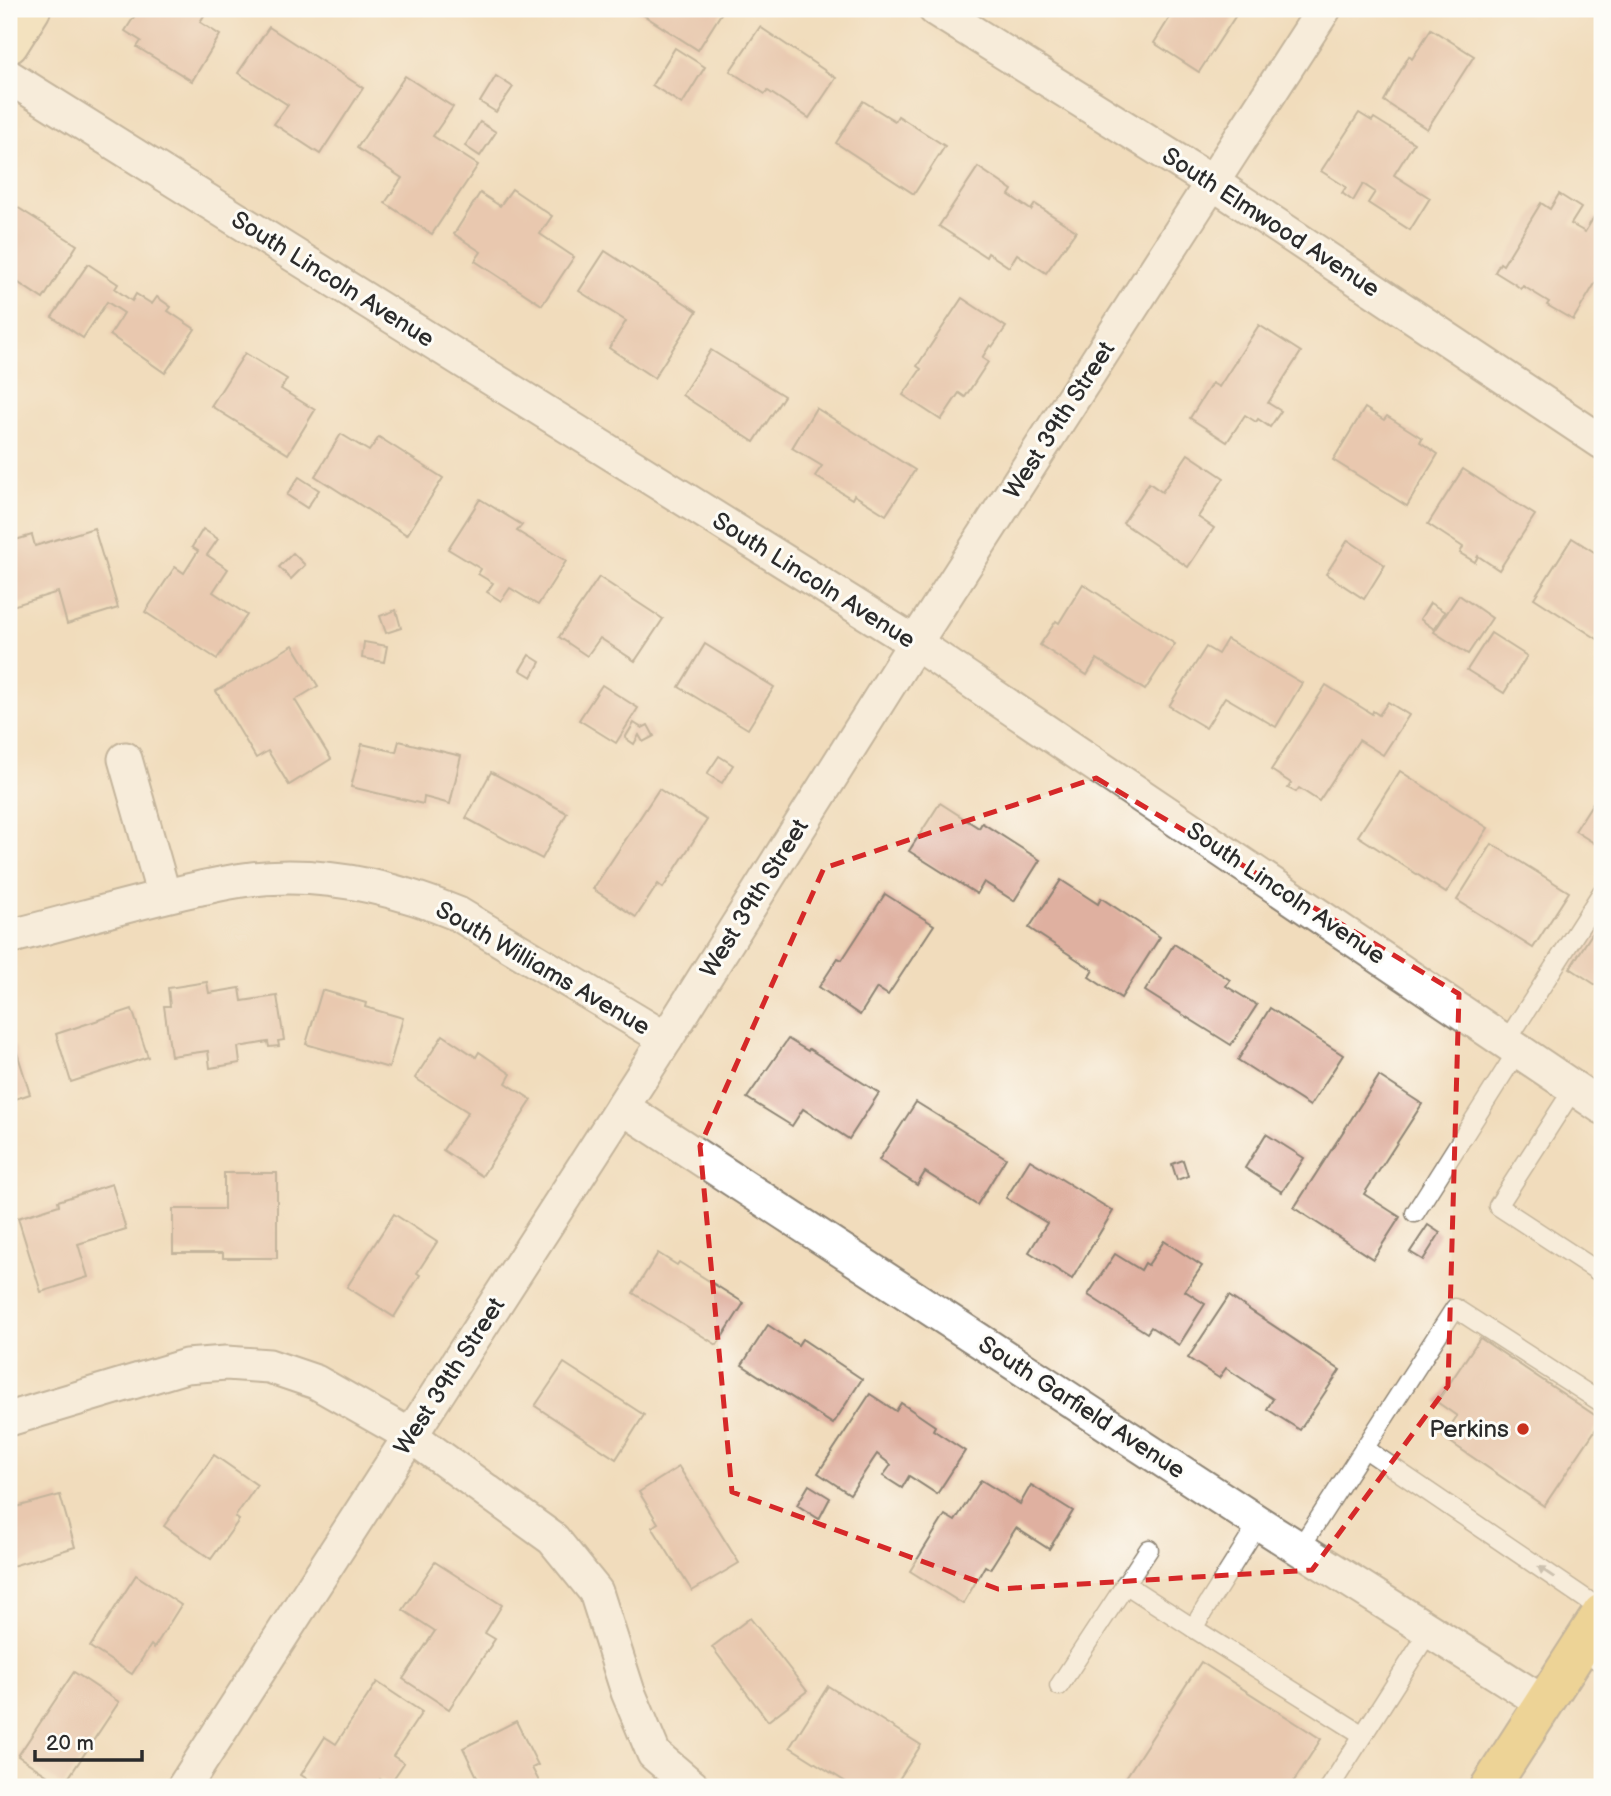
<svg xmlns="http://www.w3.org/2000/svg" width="1611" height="1796" viewBox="0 0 1611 1796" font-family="'Balsamiq Sans',sans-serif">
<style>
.building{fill:#dfb0a0}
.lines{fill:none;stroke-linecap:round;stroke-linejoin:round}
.lane-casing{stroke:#8e8474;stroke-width:21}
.street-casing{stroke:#8e8474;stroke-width:37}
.secondary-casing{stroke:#8e8474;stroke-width:42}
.primary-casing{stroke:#8e8474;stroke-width:42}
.lane{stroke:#fff;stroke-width:18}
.street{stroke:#fff;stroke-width:33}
.secondary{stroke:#f6e9c3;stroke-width:38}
.primary{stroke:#e9c769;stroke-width:38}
.oneway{fill:#a0a0a0}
.marked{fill:none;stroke:#d62828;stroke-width:5;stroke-dasharray:14 9;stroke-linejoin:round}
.poi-dot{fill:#c8321e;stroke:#fdfcf7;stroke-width:2.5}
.labels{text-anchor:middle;stroke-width:6;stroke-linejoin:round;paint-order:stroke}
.street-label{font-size:24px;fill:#2b2b2b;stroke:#fdfcf7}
.poi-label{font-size:24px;fill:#2b2b2b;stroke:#fdfcf7;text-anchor:end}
</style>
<rect width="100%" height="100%" fill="#fdfcf7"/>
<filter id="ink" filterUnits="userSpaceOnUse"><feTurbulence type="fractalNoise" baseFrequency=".0143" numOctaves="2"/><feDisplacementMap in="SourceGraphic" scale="14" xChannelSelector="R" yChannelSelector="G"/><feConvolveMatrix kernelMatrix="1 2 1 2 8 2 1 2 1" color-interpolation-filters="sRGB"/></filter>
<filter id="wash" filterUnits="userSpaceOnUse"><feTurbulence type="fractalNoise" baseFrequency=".00686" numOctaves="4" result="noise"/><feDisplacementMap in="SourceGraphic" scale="28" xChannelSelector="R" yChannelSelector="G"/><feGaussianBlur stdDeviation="1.57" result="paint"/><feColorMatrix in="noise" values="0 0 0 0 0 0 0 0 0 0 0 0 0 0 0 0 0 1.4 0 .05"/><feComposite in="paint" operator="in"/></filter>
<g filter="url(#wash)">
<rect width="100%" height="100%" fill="#f1dcbc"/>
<g id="blocks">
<g class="building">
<path d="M139,9H208L200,22L220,35L192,81L137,47L141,41L125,31Z"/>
<path d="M634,9H724L698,50Z"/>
<path d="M1156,9H1240L1199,72L1154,43L1170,17Z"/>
<path d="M269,27L363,88L320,154L274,124L288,105L238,73Z"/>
<path d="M760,27L836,78L809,118L768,91L765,94L730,71Z"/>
<path d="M1431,29L1474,56L1427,129L1384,101L1409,56L1412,59Z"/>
<path d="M675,48L705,67L682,104L652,85Z"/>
<path d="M405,76L453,107L433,136L478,165L432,234L385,203L402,178L357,148Z"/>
<path d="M496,76L513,87L496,112L480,102Z"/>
<path d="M863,101L895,121L898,116L945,146L914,194L836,143Z"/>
<path d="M1359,113L1372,121L1374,118L1414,143L1394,175L1430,198L1410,230L1368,203L1375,192L1363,184L1353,201L1342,193L1346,187L1321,171Z"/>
<path d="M480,122L496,132L480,156L465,146Z"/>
<path d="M978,167L1012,190L1009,195L1031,210L1035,204L1076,231L1046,273L1017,254L1009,267L988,253L986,257L939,226Z"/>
<path d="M512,189L552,216L540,234L574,257L542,305L475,261L481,252L454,234L480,193L500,206Z"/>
<path d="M1559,194L1581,208L1571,224L1585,232L1594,217L1602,222V272L1573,320L1547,305L1549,302L1523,286L1521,289L1516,285L1495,272L1500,263L1503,265L1541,203L1550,209Z"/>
<path d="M9,202L77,245L43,299L14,280L9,289Z"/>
<path d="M605,251L697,311L654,378L609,348L626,321L579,291Z"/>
<path d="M88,264L118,284L115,289L132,301L136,294L152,304L157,297L171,307L168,311L195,329L165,373L110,335L124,313L107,302L83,338L52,317Z"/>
<path d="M962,298L1006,327L992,347L990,345L982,358L988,362L965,397L959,393L941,420L903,395L921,369L917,366Z"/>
<path d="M1259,325L1301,352L1268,403L1281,411L1270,427L1258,419L1256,422L1245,415L1227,442L1190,418L1212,383L1219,387Z"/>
<path d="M711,350L784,396L754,442L682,395Z"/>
<path d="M245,353L287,379L281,389L315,410L288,454L211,406Z"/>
<path d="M816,408L915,470L886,515L854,495L852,499L815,476L822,466L792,448Z"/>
<path d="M1365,408L1384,420L1387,416L1422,438L1420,442L1438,454L1407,506L1333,460Z"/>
<path d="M341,434L369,451L379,437L443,478L407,535L315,476Z"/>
<path d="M1188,454L1224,478L1198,517L1214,528L1188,567L1123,523L1149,483L1162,492Z"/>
<path d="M1463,469L1535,515L1499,570L1478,556L1475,562L1460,553L1463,547L1428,524Z"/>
<path d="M299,477L319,490L307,508L287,495Z"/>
<path d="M480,499L522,525L517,531L566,561L538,605L510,588L501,601L487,592L493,583L478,574L481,569L448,549Z"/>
<path d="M94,528L118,608L67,624L58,592L9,607V542L32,535L35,546Z"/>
<path d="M203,529L218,539L207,555L228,569L213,592L247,615L217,659L145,612L175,567L184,573L198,551L192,547Z"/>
<path d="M1572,538L1602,557V642L1534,598Z"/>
<path d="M1348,540L1385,565L1364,599L1326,574Z"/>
<path d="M293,553L305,565L291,579L279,567Z"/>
<path d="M599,577L663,619L635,661L600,638L587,656L559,637Z"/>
<path d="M1083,584L1175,644L1145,690L1097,659L1087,675L1040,645L1056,621L1059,623Z"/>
<path d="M1459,595L1492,618L1468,654L1434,632Z"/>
<path d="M1430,603L1445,612L1434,629L1420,619Z"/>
<path d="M396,610L401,628L386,633L380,616Z"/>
<path d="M1491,633L1527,656L1504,693L1467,670Z"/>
<path d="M1227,639L1302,683L1276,727L1225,697L1206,728L1169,706L1206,647L1218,654Z"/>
<path d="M364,642L387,646L384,662L362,658Z"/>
<path d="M705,644L774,687L748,729L679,687Z"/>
<path d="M293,645L318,686L295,700L331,759L289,785L268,751L256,758L216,691Z"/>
<path d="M529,655L540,662L532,677L520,670Z"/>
<path d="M602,685L638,708L616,743L579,720Z"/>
<path d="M1326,685L1372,714L1373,711L1379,715L1388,702L1409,715L1383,755L1359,740L1319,801L1299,788L1296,792L1288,788L1291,783L1271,770Z"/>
<path d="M634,723L642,728L648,725L654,736L643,742L639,735L634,744L625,738Z"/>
<path d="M399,741L461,756L450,804L424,797L423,804L351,787L362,744L396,752Z"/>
<path d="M719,756L733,765L722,783L707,774Z"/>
<path d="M1400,771L1488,828L1446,893L1358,836Z"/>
<path d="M491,772L567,813L542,859L466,818Z"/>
<path d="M659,789L707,820L663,888L658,884L636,917L593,889Z"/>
<path d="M1597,796L1602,799V848L1575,831Z"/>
<path d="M940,803L979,828L982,823L1040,860L1014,901L984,882L977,894L909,851Z"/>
<path d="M1492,844L1569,892L1533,948L1457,900Z"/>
<path d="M1061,880L1098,904L1101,898L1160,937L1121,998L1089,977L1093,970L1029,928Z"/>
<path d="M885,894L934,925L888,995L877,988L860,1015L819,987L838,958L842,960Z"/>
<path d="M1602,918V989L1570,968Z"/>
<path d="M1174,944L1230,980L1226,986L1257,1005L1231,1045L1145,991Z"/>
<path d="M207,982L209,993L240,988L242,1001L277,996L284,1040L278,1041L279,1046L269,1047L268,1042L238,1047L240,1063L210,1068L208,1051L171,1056L164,1006H170L168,988Z"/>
<path d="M322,990L366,1003L365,1007L403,1018L389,1068L306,1044Z"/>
<path d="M1270,1008L1343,1055L1310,1106L1238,1060Z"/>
<path d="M132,1009L148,1057L71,1082L56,1034Z"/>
<path d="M443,1035L476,1057L479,1052L511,1074L506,1083L532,1100L482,1176L443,1150L468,1112L415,1078Z"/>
<path d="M788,1039L808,1051L809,1049L879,1093L849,1139L803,1109L792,1126L747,1098Z"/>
<path d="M15,1046L30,1094L9,1101V1048Z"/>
<path d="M1379,1076L1422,1104L1364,1194L1400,1217L1373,1259L1294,1208Z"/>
<path d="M916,1102L1006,1158L977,1205L925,1172L917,1185L879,1160Z"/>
<path d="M1266,1134L1304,1158L1282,1192L1245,1168Z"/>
<path d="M1030,1160L1113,1211L1072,1279L1029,1252L1047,1223L1006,1198Z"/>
<path d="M1183,1160L1188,1176L1177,1180L1172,1164Z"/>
<path d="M224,1173H277V1258H223V1253H173V1209H224Z"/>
<path d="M112,1184L126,1229L78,1244L88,1277L41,1292L18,1218L59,1205L58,1201Z"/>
<path d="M394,1214L437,1242L417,1273L420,1275L394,1317L347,1287Z"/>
<path d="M1428,1225L1440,1233L1423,1260L1410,1252Z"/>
<path d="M1164,1241L1202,1266L1185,1291L1205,1304L1179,1345L1151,1327L1147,1333L1088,1295L1115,1254L1141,1270L1145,1263L1148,1265Z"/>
<path d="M658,1253L677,1265L679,1262L744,1303L717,1345L633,1293Z"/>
<path d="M1229,1296L1340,1370L1300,1430L1267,1409L1273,1399L1226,1368L1219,1378L1188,1358Z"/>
<path d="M768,1325L798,1345L802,1339L862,1379L833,1424L742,1365Z"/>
<path d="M1480,1338L1602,1420L1544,1506L1443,1437L1457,1416L1437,1402Z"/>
<path d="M564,1363L644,1415L616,1459L535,1406Z"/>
<path d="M870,1394L896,1411L901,1403L935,1426L933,1430L965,1451L937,1494L909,1476L902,1488L883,1476L891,1465L877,1454L850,1494L818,1473Z"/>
<path d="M214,1455L257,1485L235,1517L239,1520L211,1559L164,1526Z"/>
<path d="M679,1467L739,1563L692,1591L652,1527L658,1523L639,1492Z"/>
<path d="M981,1480L1020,1504L1031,1485L1073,1511L1049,1549L1016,1528L990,1569L985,1566L963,1604L910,1571L945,1515L955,1521Z"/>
<path d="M809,1485L830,1498L819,1519L797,1505Z"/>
<path d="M60,1495L75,1547L9,1567V1509Z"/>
<path d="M435,1562L502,1605L485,1633L495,1639L449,1709L403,1679L435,1631L403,1610Z"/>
<path d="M136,1575L181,1605L154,1648L151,1645L132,1674L90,1647Z"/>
<path d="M750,1618L807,1691L768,1721L712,1647Z"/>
<path d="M1201,1662L1321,1739L1290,1787H1124L1121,1785Z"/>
<path d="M74,1672L119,1702L63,1786L18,1756Z"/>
<path d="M377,1682L422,1712L393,1756L404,1763L389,1785L380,1779L374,1787H320L301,1775L325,1737L336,1744Z"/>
<path d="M828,1686L921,1745L894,1787H854L790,1747Z"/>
<path d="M516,1721L538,1765L532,1768L542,1787H482L463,1748Z"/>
</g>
</g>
</g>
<g filter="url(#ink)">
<use href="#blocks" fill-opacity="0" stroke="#8e8474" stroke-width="2"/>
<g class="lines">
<g class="lane-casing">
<g id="lane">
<path d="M1506,1042L1602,892"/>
<path d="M1574,1088L1498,1206L1602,1274"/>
<path d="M1415,1213L1518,1050"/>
<path d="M1364,1448L1602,1610"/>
<path d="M1259,1523L1193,1628L1363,1735L1430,1630"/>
<path d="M1300,1548L1455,1308L1602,1403"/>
<path d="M1125,1584L1193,1628"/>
<path d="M1580,1649L1602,1663"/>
<path d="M1059,1686L1149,1549"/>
<path d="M1330,1787L1363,1735"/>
</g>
</g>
<g class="street-casing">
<g id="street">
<path d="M935,9L1213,183L1602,442"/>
<path d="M9,77L915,643L1602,1107"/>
<path d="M125,759L164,896"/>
<path d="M9,937C71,921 133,903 196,889C211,886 227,882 243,880C316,870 391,886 458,914L666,1039"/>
<path d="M622,1107L1259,1523L1544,1703"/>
<path d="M9,1419L186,1366L226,1363L269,1366L316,1382L411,1436L553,1539L596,1592L628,1692L654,1754L693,1787"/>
<path d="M184,1787L666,1039L915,643L1324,9"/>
</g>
</g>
<g class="secondary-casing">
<path id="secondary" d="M9,44L31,9"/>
</g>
<g class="primary-casing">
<path id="primary" d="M1490,1787L1602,1613"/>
</g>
<use href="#lane" class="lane"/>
<use href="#street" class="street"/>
<use href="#secondary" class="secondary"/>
<use href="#primary" class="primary"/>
</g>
<defs><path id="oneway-solid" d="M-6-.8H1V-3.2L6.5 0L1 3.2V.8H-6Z" transform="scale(1.75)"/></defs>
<use class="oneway" href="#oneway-solid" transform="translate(1546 1572) rotate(-146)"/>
</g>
<path d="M0 0H1611V1796H0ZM1096,778L1459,994L1448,1386L1312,1570L998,1589L732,1492L700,1146L824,868Z" fill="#f1dcbc" fill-opacity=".55" fill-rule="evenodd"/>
<path class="marked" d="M1096,778L1459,994L1448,1386L1312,1570L998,1589L732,1492L700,1146L824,868Z"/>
<circle class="poi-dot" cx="1523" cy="1429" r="7"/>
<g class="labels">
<g class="street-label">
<text transform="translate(1271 222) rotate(33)" y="8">South Elmwood Avenue</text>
<text transform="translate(333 279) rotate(32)" y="8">South Lincoln Avenue</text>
<text transform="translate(1059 420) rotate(-57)" y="8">West 39th Street</text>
<text transform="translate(814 580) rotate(32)" y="8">South Lincoln Avenue</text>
<text transform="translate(1286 893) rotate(34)" y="8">South Lincoln Avenue</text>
<text transform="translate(754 898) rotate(-58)" y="8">West 39th Street</text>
<text transform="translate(543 968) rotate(30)" y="8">South Williams Avenue</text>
<text transform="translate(449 1376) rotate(-57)" y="8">West 39th Street</text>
<text transform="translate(1082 1407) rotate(33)" y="8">South Garfield Avenue</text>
</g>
<g class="poi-label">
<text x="1509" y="1437">Perkins</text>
</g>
</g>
<rect width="1611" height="1796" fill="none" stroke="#fdfcf7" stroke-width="35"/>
<path d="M35 1750v10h107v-10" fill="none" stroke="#2b2b2b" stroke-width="3.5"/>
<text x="46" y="1750" font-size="21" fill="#2b2b2b" stroke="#fdfcf7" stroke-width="5" paint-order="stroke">20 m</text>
</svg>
